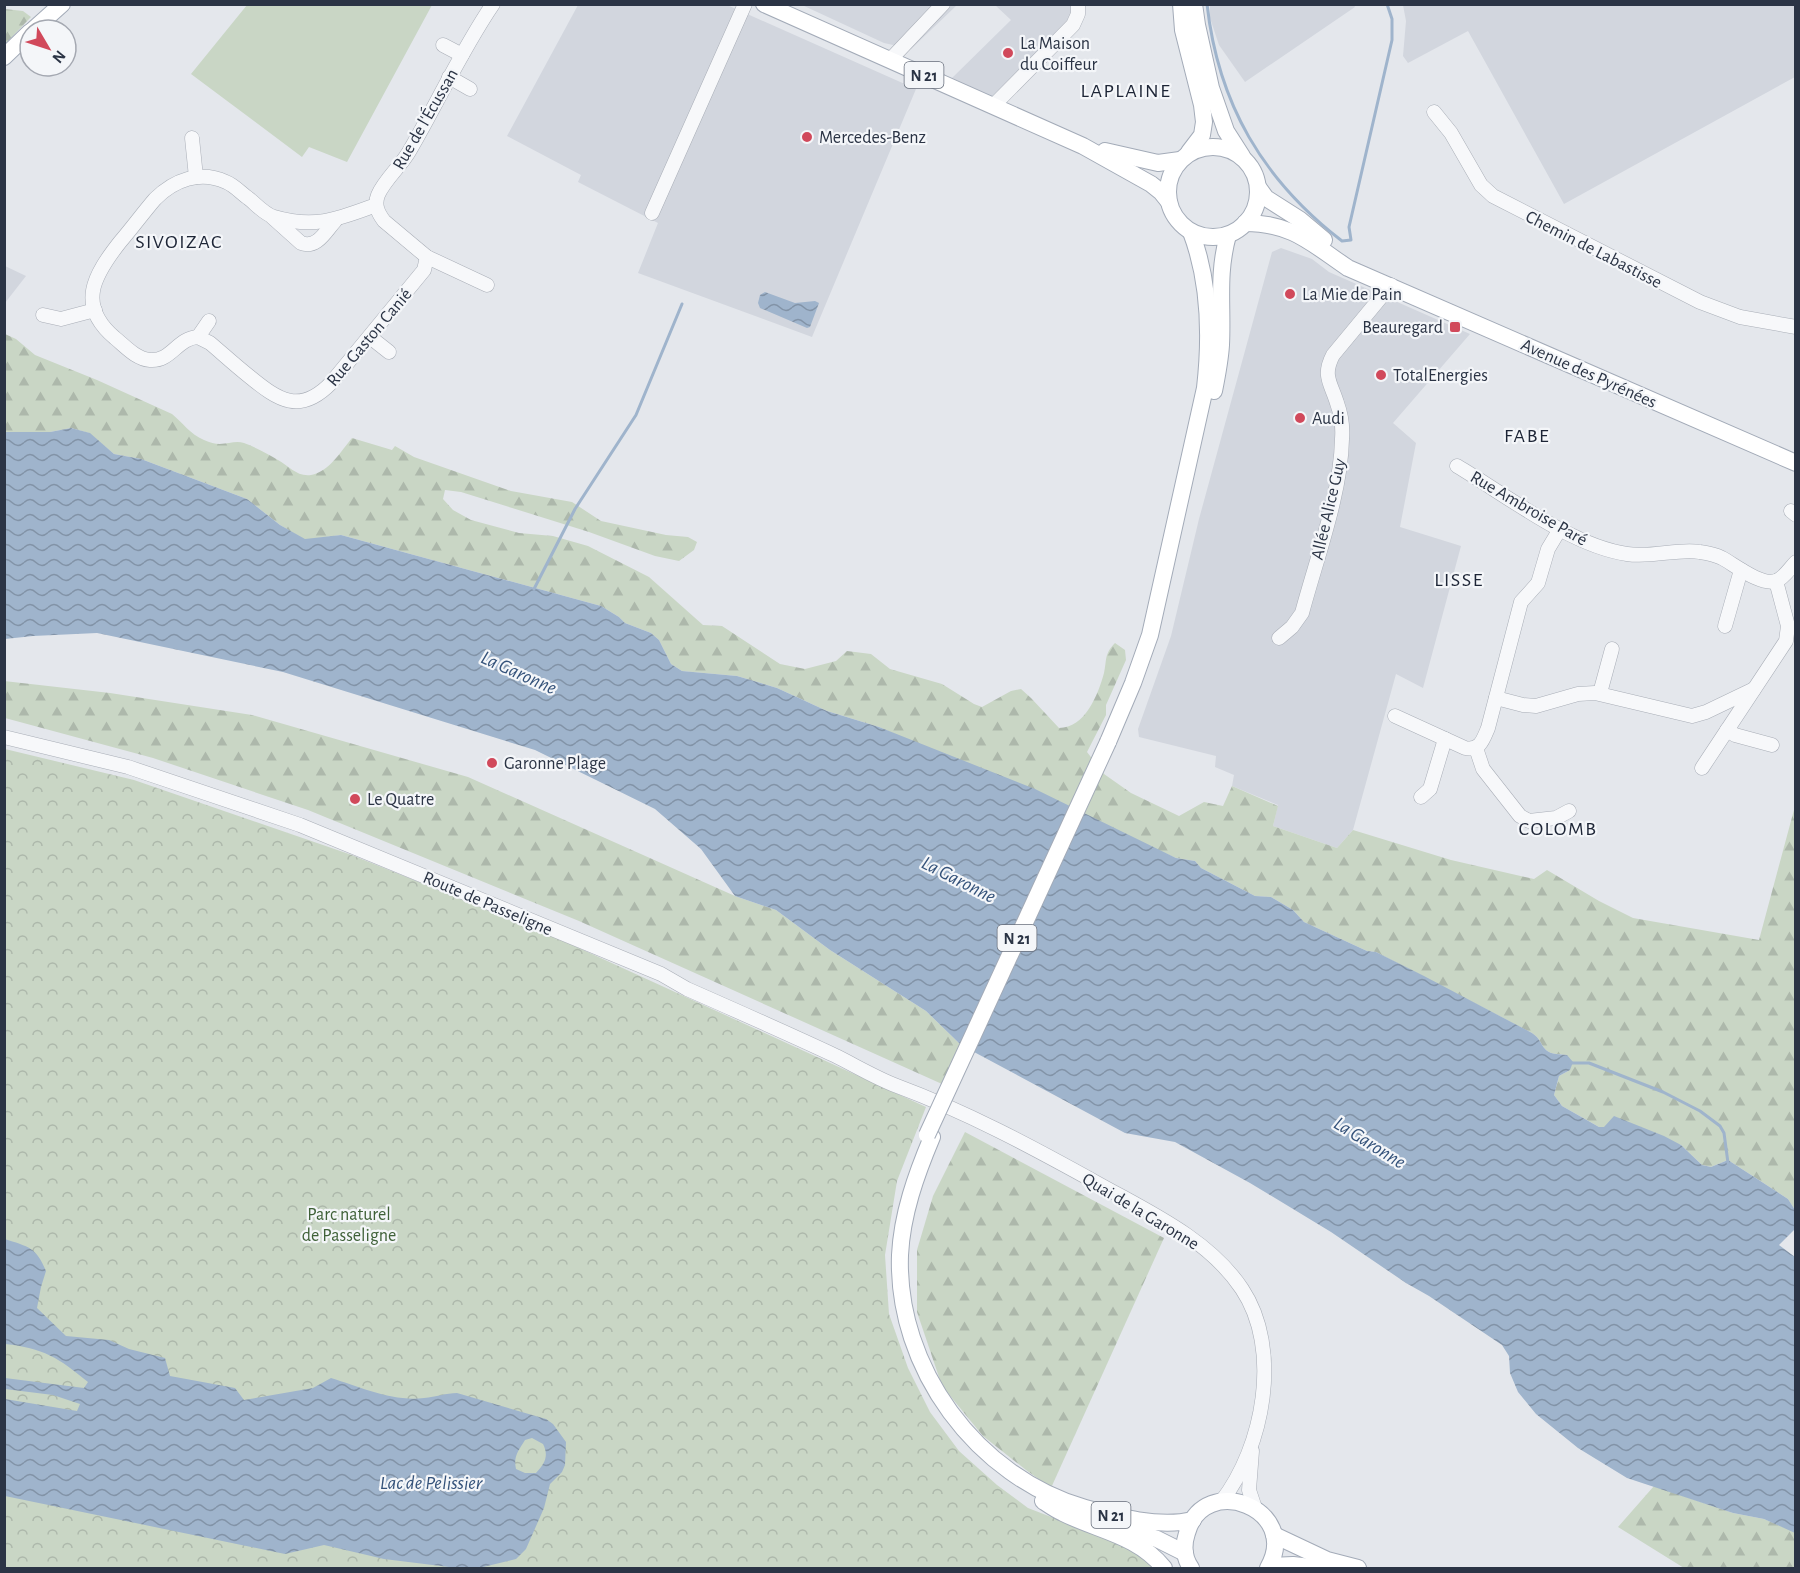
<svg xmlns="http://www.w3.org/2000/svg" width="1800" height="1573" viewBox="0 0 1800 1573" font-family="'Alegreya Sans',sans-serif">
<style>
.built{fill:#d2d6de}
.green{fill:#c9d6c5}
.forest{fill:url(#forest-firs)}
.park{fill:url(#park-crowns)}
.water{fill:url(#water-waves);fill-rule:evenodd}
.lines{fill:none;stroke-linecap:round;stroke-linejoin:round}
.stream{stroke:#9fb4cc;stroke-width:3}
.minor-casing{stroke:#a9aeb7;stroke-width:15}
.major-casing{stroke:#a3abb8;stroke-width:18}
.minor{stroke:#f7f8fa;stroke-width:14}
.major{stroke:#fff;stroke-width:16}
.major-bridge-casing{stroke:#a3abb8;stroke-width:18;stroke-linecap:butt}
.major-bridge{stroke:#fff;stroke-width:16}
.poi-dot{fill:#d1495b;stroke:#f4f6f9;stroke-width:2}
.labels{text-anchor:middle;stroke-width:4.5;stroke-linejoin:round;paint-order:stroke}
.shield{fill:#f4f6f9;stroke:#676e7b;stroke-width:1.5}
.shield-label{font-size:16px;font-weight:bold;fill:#2b3445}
.poi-label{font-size:18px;fill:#2b3445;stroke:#f4f6f9;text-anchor:start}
.street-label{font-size:18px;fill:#2b3445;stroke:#f4f6f9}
.park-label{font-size:18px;fill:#3f6138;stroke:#f4f6f9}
.neighbourhood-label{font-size:20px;letter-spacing:1.5px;fill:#1d2536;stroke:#f4f6f9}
.water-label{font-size:20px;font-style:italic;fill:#34527a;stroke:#f4f6f9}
</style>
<defs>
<pattern id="forest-firs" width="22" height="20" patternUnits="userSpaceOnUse" patternTransform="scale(1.5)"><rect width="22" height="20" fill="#c9d6c5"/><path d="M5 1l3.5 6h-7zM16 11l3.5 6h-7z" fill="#adb8ab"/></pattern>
<pattern id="park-crowns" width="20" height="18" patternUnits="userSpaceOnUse" patternTransform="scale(1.5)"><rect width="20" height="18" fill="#c9d6c5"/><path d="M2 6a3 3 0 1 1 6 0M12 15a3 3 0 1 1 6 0" fill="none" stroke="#adb8ab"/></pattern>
<pattern id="water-waves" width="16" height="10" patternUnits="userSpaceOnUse" patternTransform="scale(1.5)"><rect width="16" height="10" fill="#9fb4cc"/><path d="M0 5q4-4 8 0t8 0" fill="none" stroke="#8293a7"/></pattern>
</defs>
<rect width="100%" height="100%" fill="#e4e7ec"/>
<g class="built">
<path d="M578,5H727L916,89L812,337L638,273L658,223L578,182L581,175L507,136Z"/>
<path d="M802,5H957L911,49L884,43Z"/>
<path d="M995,5H1083L993,98L952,78L1011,20Z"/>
<path d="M1354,5L1355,7L1245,82L1219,45L1210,18V5Z"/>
<path d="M1403,5H1795V77L1564,204L1468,31L1408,63L1403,56L1406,21Z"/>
<path d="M1281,248L1312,259L1329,272L1470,334L1393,423L1416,443L1400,527L1461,546L1423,688L1396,674L1353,830L1337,848L1273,826L1278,805L1232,786L1234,775L1215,767L1216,756L1139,737L1138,729L1171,636L1199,519L1272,252Z"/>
<path d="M5,266L26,276L5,303Z"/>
</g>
<path class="green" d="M247,5H432L347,162L309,147L302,157L191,74Z"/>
<g class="forest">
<path d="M5,9L23,11L31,17L5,44Z"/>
<path d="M5,334L16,339L35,355L97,380L172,414C183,423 190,434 204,440C222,449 232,439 244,443C255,447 268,454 278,460C289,466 297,477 311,475C329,472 341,451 352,438L392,450L395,446L414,457L511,491L572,502L601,521L666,535L688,537L697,542L694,550L679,561L655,556L589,532L461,492L445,490L443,499L453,510L471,520L519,533L553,536L588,546L649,577L703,625L722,626L780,664L805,669L836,661L847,651L871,654L890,669L942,684L974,704L982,707L1011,691L1021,689L1031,698L1059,728C1085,728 1098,695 1104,673C1107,660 1104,654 1115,643L1125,650L1126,660L1106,705V715L1087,752L1104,774L1131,793L1179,816L1204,802L1223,806L1232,786L1278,806L1273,826L1337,848L1353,830L1451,860L1534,879L1547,870L1599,901L1633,918L1759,940L1795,806V1210L1788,1199L1728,1160L1711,1167L1702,1165L1681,1145L1599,1127L1562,1106L1554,1095L1559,1076L1570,1070L1567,1055C1561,1054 1551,1055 1546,1050C1540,1044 1541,1039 1532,1033L1376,952L1367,951L1304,922L1293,910L1271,897L1255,896L1201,868L1195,861L1176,858L879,727L827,711L777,688L737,676L682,671L671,664L659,640L651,633L625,623L619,617L601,606L341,535L305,540L280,525L247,499L141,459L114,454L89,433L71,428L50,432H5Z"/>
<path d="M4,681L110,693L252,715L468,777L735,896L776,910L830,950L926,1011L961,1045L942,1084L579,921L308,810L153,758L5,718Z"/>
<path d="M965,1132L1164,1238L1051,1488L1026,1470L983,1436L942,1386L917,1312V1250L933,1196Z"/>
<path d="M1654,1486L1733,1513L1764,1519L1795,1532V1568H1684L1618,1527Z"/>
</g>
<path class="park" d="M5,749L134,780L349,854L544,932L926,1107L897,1181L885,1255L889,1314L908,1368L930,1412L959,1451L997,1485L1028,1508L1134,1549L1159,1568H5Z"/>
<g class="water">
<path d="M765,292L795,303L815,301L819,303L810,327L807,328L760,308L758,303L760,295Z"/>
<path d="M71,428L90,433L114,454L141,459L247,499L280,525L305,539L341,535L601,606L619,617L625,623L651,633L659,640L671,664L682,671L737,676L777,688L827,711L879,727L1035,789L1176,858L1195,861L1201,868L1255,896L1271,897L1293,910L1304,922L1367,951L1376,952L1424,976L1532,1033C1541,1039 1540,1044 1546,1050C1551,1055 1561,1054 1567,1055L1573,1062L1570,1070L1559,1076L1554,1095L1562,1106L1599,1127H1604L1614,1116L1664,1136L1681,1145L1702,1165L1711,1167L1728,1160L1788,1199L1795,1210V1229L1779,1245L1795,1257V1533L1764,1519L1733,1513L1627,1478L1578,1448L1536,1414L1518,1392L1510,1373L1509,1356L1502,1345L1429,1296L1406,1283L1331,1232L1250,1183L1175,1142L1125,1133L961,1045L926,1011L830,950L776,910L735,896L701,849L655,809L535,750L283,672L97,633L33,636L5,639L4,432H50Z"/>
<path d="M5,1239C29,1247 36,1247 46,1271L41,1287L37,1308L66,1336L109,1340L129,1349L165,1358L170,1376L235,1388L244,1400L313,1388L331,1378C360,1387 393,1402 424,1398C436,1397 446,1393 457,1393L546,1419L553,1424L566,1442L565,1465L562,1472L550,1484L544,1508L526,1549L516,1559L479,1568H457L384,1559L324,1545L285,1554L5,1496V1399L77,1411L80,1404L53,1395L5,1389V1378L84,1388L88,1382C59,1358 43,1348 5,1344ZM532,1438L543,1444C549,1456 545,1463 536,1473H525L516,1469C513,1456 519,1450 525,1440Z"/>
</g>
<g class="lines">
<g class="stream">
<path d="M1207,4C1218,104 1263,180 1342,241L1351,240L1349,227L1392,40V19L1387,4"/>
<path d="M534,589L575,509L636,415L682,304"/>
<path d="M1570,1063H1589L1663,1092L1700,1111L1720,1126L1724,1133L1728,1163"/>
</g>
<g class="minor-casing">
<g id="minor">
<path d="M443,45L462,55"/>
<path d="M890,60L943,4"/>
<path d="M449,77L470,89"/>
<path d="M993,106L1073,25L1078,14V4"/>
<path d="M1434,112L1451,133L1481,185L1493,196L1700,302L1740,317L1796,327"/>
<path d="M192,138L196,177"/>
<path d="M376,205C338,219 315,229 274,217C264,214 256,204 248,198C241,193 234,185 226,182C200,170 174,180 155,199C143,213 132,228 120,242C94,275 76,305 115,338C125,346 136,359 150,360C171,362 177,338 198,337L210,343C223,354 236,366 250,377C278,400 300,415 331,383L424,270L427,257"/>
<path d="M652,213L745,4"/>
<path d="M272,217L301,243C317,249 325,232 335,221"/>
<path d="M487,285L427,257L384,221C378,213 374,205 378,195C384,180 402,165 410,150C438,102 461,51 493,4"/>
<path d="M43,315L61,319L95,310"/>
<path d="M198,337L209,321"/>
<path d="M370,337L389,352"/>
<path d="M1457,466C1506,495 1571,546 1627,554C1652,558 1679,548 1700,552C1707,553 1716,555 1722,558C1735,565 1761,586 1776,581C1784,578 1790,568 1796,562"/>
<path d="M1791,511L1796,515"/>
<path d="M1725,626L1741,570"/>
<path d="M1279,638L1292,627L1302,613C1316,560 1341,494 1342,439C1343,427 1341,414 1337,403C1331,383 1322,376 1333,355L1391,285"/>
<path d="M1600,693L1612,649"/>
<path d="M1496,698L1523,705L1536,706L1578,694L1595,693L1692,716L1706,712L1754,689"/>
<path d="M1395,716L1465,748C1480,751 1483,740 1488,728L1521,602L1538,583L1548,549L1560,529"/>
<path d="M1727,730L1735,735L1772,745"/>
<path d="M4,737L128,767L300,825L661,974L687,989C737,1011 787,1033 836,1056C856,1066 876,1078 897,1086C967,1112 1032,1147 1097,1183C1147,1211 1209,1239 1242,1289C1282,1349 1264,1447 1221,1502"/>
<path d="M1476,748L1483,769L1520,816L1529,821L1556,818L1569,811"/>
<path d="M1702,768L1786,641L1788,626L1776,581"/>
<path d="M1421,797L1430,789L1445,739"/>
<path d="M1252,1451L1249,1490L1255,1508"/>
</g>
</g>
<g class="major-casing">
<g id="major">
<path d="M764,4L1083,146L1151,184L1161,192L1169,202"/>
<path d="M1181,4L1183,30L1202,105L1204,122L1202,135L1189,152"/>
<path d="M1194,4L1197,25L1211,88L1226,131L1242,156"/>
<path d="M33,30L62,4"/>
<path d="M4,57L30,32"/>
<circle cx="1213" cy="192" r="45"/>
<path d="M1105,151L1158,163L1180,160"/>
<path d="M1258,187L1266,198L1299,219L1324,240"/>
<path d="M1245,223C1292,223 1311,243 1348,268L1796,463"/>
<path d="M1214,391C1217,376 1220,361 1221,345C1223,305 1217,275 1228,235"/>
<path d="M1108,742L1133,683L1150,635L1205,388C1211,335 1210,282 1191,232"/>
<path d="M932,1137C916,1175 902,1214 900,1255C896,1368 977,1477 1085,1508C1118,1517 1159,1528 1193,1520"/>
<path d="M1043,1501C1049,1505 1056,1510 1063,1513C1099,1531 1137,1535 1164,1568"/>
<path d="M1122,1528L1157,1539L1185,1553"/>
<path d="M1274,1535L1327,1560L1358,1568"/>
<path d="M1270,1566L1293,1565L1319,1568"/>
<path d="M1191,1568C1184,1558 1183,1545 1187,1533C1204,1471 1302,1509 1268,1568"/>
</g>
</g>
<use href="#minor" class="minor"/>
<use href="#major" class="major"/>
<g class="major-bridge-casing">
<path id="major-bridge" d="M927,1135L1108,742"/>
</g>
<use href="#major-bridge" class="major-bridge"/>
</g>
<g class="poi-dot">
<circle cx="1008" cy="53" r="6"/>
<circle cx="807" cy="137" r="6"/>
<circle cx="1290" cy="294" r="6"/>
<rect x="1449" y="321" width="12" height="12" rx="3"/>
<circle cx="1381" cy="375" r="6"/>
<circle cx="1300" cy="418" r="6"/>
<circle cx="492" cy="763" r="6"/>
<circle cx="355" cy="799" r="6"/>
</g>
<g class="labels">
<g class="shield">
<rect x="904.5" y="62" width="39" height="26" rx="4.5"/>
<rect x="997.5" y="925" width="39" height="26" rx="4.5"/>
<rect x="1091.5" y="1502" width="39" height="26" rx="4.5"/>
</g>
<g class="shield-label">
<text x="924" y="81">N 21</text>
<text x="1017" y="944">N 21</text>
<text x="1111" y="1521">N 21</text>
</g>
<g class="poi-label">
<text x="1020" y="49">La Maison<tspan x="1020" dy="21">du Coiffeur</tspan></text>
<text x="819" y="143">Mercedes-Benz</text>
<text x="1302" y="300">La Mie de Pain</text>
<text x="1443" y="333" text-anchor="end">Beauregard</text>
<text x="1393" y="381">TotalEnergies</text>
<text x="1312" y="424">Audi</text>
<text x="504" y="769">Garonne Plage</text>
<text x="367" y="805">Le Quatre</text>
</g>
<g class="street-label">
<text transform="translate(425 119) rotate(-60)" y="6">Rue de l'Écussan</text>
<text transform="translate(1594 249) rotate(27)" y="6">Chemin de Labastisse</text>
<text transform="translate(369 337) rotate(-50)" y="6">Rue Gaston Canié</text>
<text transform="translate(1589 373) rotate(24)" y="6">Avenue des Pyrénées</text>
<text transform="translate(1529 508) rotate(30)" y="6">Rue Ambroise Paré</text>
<text transform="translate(1328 509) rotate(-77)" y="6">Allée Alice Guy</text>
<text transform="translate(488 903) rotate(23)" y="6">Route de Passeligne</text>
<text transform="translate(1141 1211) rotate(31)" y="6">Quai de la Garonne</text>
</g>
<g class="park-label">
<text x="349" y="1220">Parc naturel<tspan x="349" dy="21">de Passeligne</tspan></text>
</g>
<g class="neighbourhood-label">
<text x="1126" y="97">LAPLAINE</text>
<text x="179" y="248">SIVOIZAC</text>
<text x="1527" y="442">FABE</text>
<text x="1459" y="586">LISSE</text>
<text x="1558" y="835">COLOMB</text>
</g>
<g class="water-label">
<text transform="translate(519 672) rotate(24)" y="7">La Garonne</text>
<text transform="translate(959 879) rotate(27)" y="7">La Garonne</text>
<text transform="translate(1370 1142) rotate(32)" y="7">La Garonne</text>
<text x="431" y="1489">Lac de Pelissier</text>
</g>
</g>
<rect width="1800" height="1573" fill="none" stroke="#2b3445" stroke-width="12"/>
<g transform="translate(48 48) rotate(129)"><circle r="28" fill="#f4f6f9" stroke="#a4a8b1" stroke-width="1.5"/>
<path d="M0-4.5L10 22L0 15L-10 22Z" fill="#d1495b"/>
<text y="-9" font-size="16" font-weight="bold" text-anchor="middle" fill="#2b3445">N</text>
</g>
</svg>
